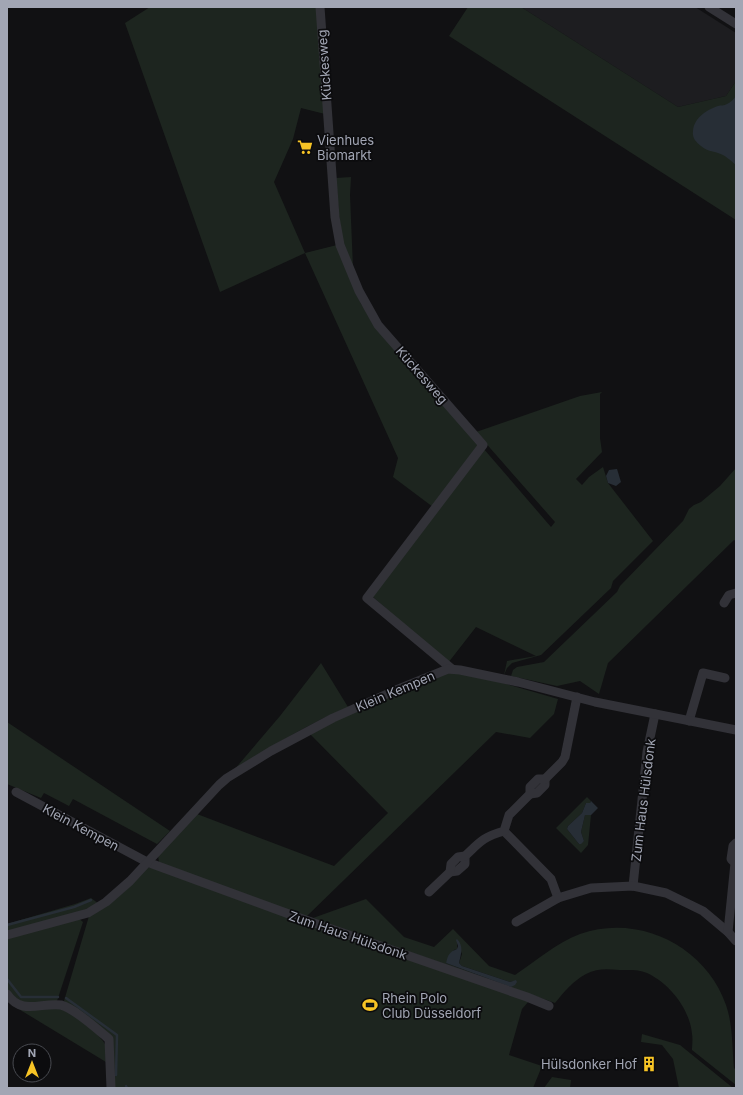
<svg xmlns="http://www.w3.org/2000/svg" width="743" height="1095" viewBox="0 0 743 1095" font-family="Inter,sans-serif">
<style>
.built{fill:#1d1d20}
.green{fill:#1d251f;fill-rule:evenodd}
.water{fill:#272e36}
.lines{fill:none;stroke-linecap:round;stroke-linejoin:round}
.stream{stroke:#272e36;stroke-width:2.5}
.street{stroke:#323238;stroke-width:9}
.labels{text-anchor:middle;stroke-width:3.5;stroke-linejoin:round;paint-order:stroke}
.street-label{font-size:13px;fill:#a2a6b4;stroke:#0c0c0e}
.poi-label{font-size:13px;fill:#a2a6b4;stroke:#0c0c0e;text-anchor:start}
</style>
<rect width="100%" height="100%" fill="#111113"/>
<path class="built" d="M521,7H695L736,33V81L726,96L678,107Z"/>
<g class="green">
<path d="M150,7H317L325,114L301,108L293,139L274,182L305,253L337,245L361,304L480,446L433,507L393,477L398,458L305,253L220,292L125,23Z"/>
<path d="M468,7H521L678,107L726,96L736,81V220L449,36Z"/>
<path d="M351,177L350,195L353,268L343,244L339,215L336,178Z"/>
<path d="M602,392L600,394V438L602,452L576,479L582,485L589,477L603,467L608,483L653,541L613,581L611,588L541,655L512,663L507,668L504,675L507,661L536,656L476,627L448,663L372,596L483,448L551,527L555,522L476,432L580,396Z"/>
<path d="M736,468V541L734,540L608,663L599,694L580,681L557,686L511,676L513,670L517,667L544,662L617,592L620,586L683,521L689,509L694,505L701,502L720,486Z"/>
<path d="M321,663L348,707C308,724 270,747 234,770L280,716Z"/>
<path d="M444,673H456L503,683L558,699L554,714L530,738L496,732L307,916L529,1001L522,1009L509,1055L542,1066L533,1088H112V1072L113,1038L64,1001L89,916L105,907L124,892L147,868L153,867L159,862L158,856L197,814L334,866L388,813L310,734L337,720Z"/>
<path d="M7,722L170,831L157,844L73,799L69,806L44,793L41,798L7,784Z"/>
<path d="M587,797L591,801L590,803H586L582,813L568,826L567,829L579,844L584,841L581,832L585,815H591L588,845L581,853L556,828Z"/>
<path d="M91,898L99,904L76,913L7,933V924L75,904Z"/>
<path d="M366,899L404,937L434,947L453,929L489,966L515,975C536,961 556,943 580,934C638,913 706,946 726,1005C733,1025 732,1047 734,1068L736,1070V1085L692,1050C692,1045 693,1039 692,1034C690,1009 669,983 647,973C638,969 628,970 619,970C608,969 597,968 586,974C573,981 564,992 555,1003L313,918ZM457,941L462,954L459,963L462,966L510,982L513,981L511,987L446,963L454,950L457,949Z"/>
<path d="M78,918L83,922L57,1001L35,1003L20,1002L7,990V939Z"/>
<path d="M17,1008H57L70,1012L94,1031L103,1041L106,1046V1062Z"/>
<path d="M642,1034L680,1045L733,1088H679L673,1059L662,1045L641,1042Z"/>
<path d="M552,1077L571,1080L570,1088H544Z"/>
</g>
<g class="water">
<path d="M736,96V165C730,160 725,155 718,153C712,151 707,151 701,146C696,142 692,138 693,131C694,118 706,110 718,106C721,105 724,106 727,104C731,102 733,100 736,96Z"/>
<path d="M617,469L621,482L616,486L608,483L606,476L609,470Z"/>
<path d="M591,801L598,808L591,815H585L581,832L584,841L581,844H579L567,829L568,826L582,813L586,803H590Z"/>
<path d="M457,939C464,946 461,954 459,963L462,966L510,982L516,980L517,982L515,985L511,987L446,963C448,955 449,952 457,949L458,946L456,940Z"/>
</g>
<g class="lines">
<g class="stream">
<path d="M7,925L74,907L91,900"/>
<path d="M7,979L21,997H58"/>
<path d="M66,998L117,1035L116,1075"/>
<path d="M126,1086L127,1088"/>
</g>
<g class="street">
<path d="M320,7L335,217L340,245L359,291L378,325L483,445L367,598L452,669"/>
<path d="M709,7L736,24"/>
<path d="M724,603L729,595L736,593"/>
<path d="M689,721L703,673L725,678"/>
<path d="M16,792L147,862L297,917L527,997L549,1006"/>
<path d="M530,794L537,793L545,785V779"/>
<path d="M504,831L551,879L558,898"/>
<path d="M450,872L457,871L465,864V856"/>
<path d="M633,886L647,752L655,714"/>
<path d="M429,892L450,872L451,864L458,857L465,856C480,842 483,837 504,831L509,815L530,794V787L538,779H545L562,762L565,757L577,697"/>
<path d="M516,922L558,898L591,888L633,886L666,893L703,911L728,932L736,941"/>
<path d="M728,932L735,863L731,859L733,846L736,843"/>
<path d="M7,935L88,913L106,902L130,881L219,785L227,778L271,751L333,718L396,690L448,669L460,670L518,682L595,702L736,730"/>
<path d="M7,994C22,1016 41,1002 61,1005C74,1008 98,1030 109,1039L111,1088"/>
</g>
</g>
<defs>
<g id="supermarket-bare" transform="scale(1.2)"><path d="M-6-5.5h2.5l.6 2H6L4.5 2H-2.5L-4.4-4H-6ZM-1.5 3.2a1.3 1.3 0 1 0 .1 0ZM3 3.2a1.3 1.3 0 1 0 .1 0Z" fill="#f7c425" stroke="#0c0c0e" stroke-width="2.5" paint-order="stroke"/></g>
<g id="stadium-bare" transform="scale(1.2)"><path d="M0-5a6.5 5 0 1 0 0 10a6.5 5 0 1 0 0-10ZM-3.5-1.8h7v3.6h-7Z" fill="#f7c425" stroke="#0c0c0e" stroke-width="2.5" paint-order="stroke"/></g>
<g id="building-bare" transform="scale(1.2)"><path d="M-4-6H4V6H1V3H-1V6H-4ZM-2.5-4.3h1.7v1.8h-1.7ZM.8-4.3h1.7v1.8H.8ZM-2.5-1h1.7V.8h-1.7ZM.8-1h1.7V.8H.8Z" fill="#f7c425" stroke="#0c0c0e" stroke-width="2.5" paint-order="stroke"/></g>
</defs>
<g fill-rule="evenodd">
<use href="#supermarket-bare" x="305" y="147"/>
<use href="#stadium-bare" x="370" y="1005"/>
<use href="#building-bare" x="649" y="1064"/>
</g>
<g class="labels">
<g class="street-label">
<text transform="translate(324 65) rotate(-94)" y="5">Kückesweg</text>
<text transform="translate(422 375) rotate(49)" y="5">Kückesweg</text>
<text transform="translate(395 691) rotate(-23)" y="5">Klein Kempen</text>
<text transform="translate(643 800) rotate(-83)" y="5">Zum Haus Hülsdonk</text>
<text transform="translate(81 827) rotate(28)" y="5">Klein Kempen</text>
<text transform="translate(348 935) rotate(19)" y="5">Zum Haus Hülsdonk</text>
</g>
<g class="poi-label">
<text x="317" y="145">Vienhues<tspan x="317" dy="15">Biomarkt</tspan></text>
<text x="382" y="1003">Rhein Polo<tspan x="382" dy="15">Club Düsseldorf</tspan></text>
<text x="637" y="1069" text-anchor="end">Hülsdonker Hof</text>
</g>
</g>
<rect width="743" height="1095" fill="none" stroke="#a2a6b4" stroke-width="16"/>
<g transform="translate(32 1063)"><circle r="19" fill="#0c0c0e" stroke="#484a50"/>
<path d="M0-3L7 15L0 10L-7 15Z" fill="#f7c425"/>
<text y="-6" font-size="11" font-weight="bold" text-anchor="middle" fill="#a2a6b4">N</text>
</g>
</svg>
